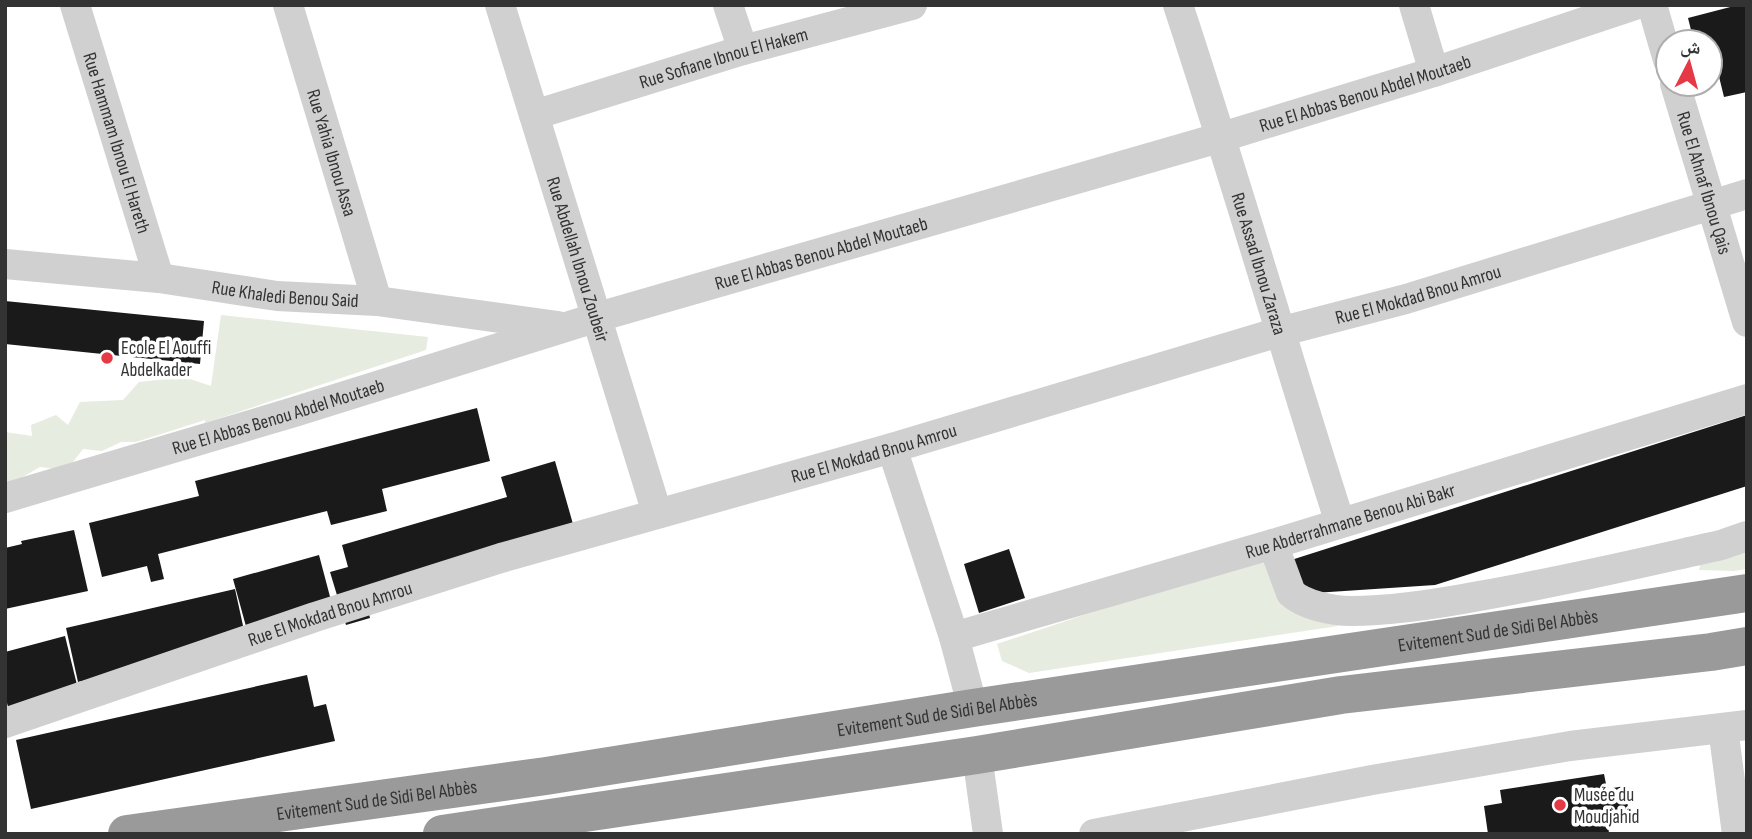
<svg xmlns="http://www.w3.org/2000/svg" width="1752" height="839" viewBox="0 0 1752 839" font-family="'Sofia Sans Condensed','Noto Naskh Arabic',sans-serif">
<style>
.green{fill:#e6ecdf}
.building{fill:#1a1a1a}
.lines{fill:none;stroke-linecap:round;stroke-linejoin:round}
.minor{stroke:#d0d0d0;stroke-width:30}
.highway{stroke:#9a9a9a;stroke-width:38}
.poi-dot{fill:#e63946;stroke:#fff;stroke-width:2.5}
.labels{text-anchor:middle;stroke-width:7;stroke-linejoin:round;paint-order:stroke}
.street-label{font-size:19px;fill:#333;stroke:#fff}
.poi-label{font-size:19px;fill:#333;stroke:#fff;text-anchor:start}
</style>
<rect width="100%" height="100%" fill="#fff"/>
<g class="green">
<path d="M221,315L428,337L426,350L205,423V420L136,442H121L102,451L83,449L73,462L55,469L40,467L5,487V432L32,436L31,425L56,415L68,425L80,402L123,400L139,382L184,377L211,386Z"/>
<path d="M1747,543V569L1734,571L1699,570L1703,554Z"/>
<path d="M1272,552L1336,610L1338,626L1029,673L1002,661L997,644Z"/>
</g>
<g class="building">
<path d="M1738,5H1747V92L1724,97L1710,40L1694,42L1688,18Z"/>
<path d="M5,301L204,321L200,364L5,344Z"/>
<path d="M477,408L490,461L382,489L387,511L331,525L327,511L158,554L164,579L151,582L147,566L102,577L89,523L199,496L195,481Z"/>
<path d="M1747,415V486L1435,585L1299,594L1288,561Z"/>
<path d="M555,461L573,524L365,597L370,618L346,625L330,572L348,567L342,545L507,497L501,477Z"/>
<path d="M74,530L88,591L5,609V548L22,544L21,541Z"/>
<path d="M1009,549L1025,598L979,613L964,564Z"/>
<path d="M319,555L333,608L247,630L233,579Z"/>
<path d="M235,589L247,644L78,682L66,628Z"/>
<path d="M65,636L78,689L8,707L5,695V652Z"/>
<path d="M307,675L314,707L326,704L335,741L31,809L16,740Z"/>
<path d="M1604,774L1607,789L1625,786L1630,820L1608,823L1609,834H1488L1484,806L1502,803L1500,790Z"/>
</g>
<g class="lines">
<g class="minor">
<path id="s1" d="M75,5L159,278"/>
<path id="s2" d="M288,5L377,301"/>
<path id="s3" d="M500,5L657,513"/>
<path d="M728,5L743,50"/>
<path id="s4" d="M1178,5C1235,177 1285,351 1340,523"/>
<path d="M1414,5L1434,72"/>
<path d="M1652,5L1668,60"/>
<path id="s5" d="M1675,84L1747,322"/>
<path id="s6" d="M534,115L743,50L912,5"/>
<path id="s7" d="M5,264L159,278L277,296L377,301L558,326"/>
<path d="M892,448L954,637L973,708"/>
<path id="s8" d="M5,498L294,412L598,317L1222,137L1434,72L1635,5"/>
<path d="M1273,544L1291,593C1304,605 1332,611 1351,611C1394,611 1437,604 1479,596C1560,582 1640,563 1721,545L1747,536"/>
<path id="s9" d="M954,637L1273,544L1747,399"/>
<path id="s10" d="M5,723L315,617L501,558L892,448L1279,332L1406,299L1747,194"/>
<path d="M1723,728L1737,834"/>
<path d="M977,755L988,834"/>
<path d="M1094,834L1372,780L1570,746L1747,725"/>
</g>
<g class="highway">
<path id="s11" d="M127,834L546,776L973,708L1747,593"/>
<path d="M442,834L977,755L1341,695L1711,652L1747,646"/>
</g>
</g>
<g class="poi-dot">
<circle cx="107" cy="358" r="7"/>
<circle cx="1560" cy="805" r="7"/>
</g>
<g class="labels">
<g class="street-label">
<text dy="7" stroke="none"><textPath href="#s6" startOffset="198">Rue Sofiane Ibnou El Hakem</textPath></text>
<text dy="7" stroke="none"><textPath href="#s8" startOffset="1419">Rue El Abbas Benou Abdel Moutaeb</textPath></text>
<text dy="7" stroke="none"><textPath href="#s1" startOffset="144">Rue Hammam Ibnou El Hareth</textPath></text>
<text dy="7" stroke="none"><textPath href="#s2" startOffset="154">Rue Yahia Ibnou Assa</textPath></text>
<text dy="7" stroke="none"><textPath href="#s5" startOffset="103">Rue El Ahnaf Ibnou Qais</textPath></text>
<text dy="7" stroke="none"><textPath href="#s8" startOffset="852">Rue El Abbas Benou Abdel Moutaeb</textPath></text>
<text dy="7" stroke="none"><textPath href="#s3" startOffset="266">Rue Abdellah Ibnou Zoubeir</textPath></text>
<text dy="7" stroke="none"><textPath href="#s4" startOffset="271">Rue Assad Ibnou Zaraza</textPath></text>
<text dy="7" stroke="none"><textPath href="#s7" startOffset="282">Rue Khaledi Benou Said</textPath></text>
<text dy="7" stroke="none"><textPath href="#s10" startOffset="1477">Rue El Mokdad Bnou Amrou</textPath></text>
<text dy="7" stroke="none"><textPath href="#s8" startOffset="285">Rue El Abbas Benou Abdel Moutaeb</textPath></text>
<text dy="7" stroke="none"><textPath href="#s10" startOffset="910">Rue El Mokdad Bnou Amrou</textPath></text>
<text dy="7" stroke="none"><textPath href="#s9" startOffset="413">Rue Abderrahmane Benou Abi Bakr</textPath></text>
<text dy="7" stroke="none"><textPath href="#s10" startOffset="343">Rue El Mokdad Bnou Amrou</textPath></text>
<text dy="7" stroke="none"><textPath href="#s11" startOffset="1386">Evitement Sud de Sidi Bel Abbès</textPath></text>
<text dy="7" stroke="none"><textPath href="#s11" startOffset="819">Evitement Sud de Sidi Bel Abbès</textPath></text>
<text dy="7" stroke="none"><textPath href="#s11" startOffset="252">Evitement Sud de Sidi Bel Abbès</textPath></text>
</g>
<g class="poi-label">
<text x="121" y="354">Ecole El Aouffi<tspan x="121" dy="22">Abdelkader</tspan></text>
<text x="1574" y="801">Musée du<tspan x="1574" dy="22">Moudjahid</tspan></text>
</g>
</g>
<rect width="1752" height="839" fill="none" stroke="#333333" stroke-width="14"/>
<g transform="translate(1689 63) rotate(6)"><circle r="33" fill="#ffffff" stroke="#adadad" stroke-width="2"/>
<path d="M0-5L12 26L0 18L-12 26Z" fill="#e63946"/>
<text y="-10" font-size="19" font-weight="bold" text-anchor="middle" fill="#333333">ش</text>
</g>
</svg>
